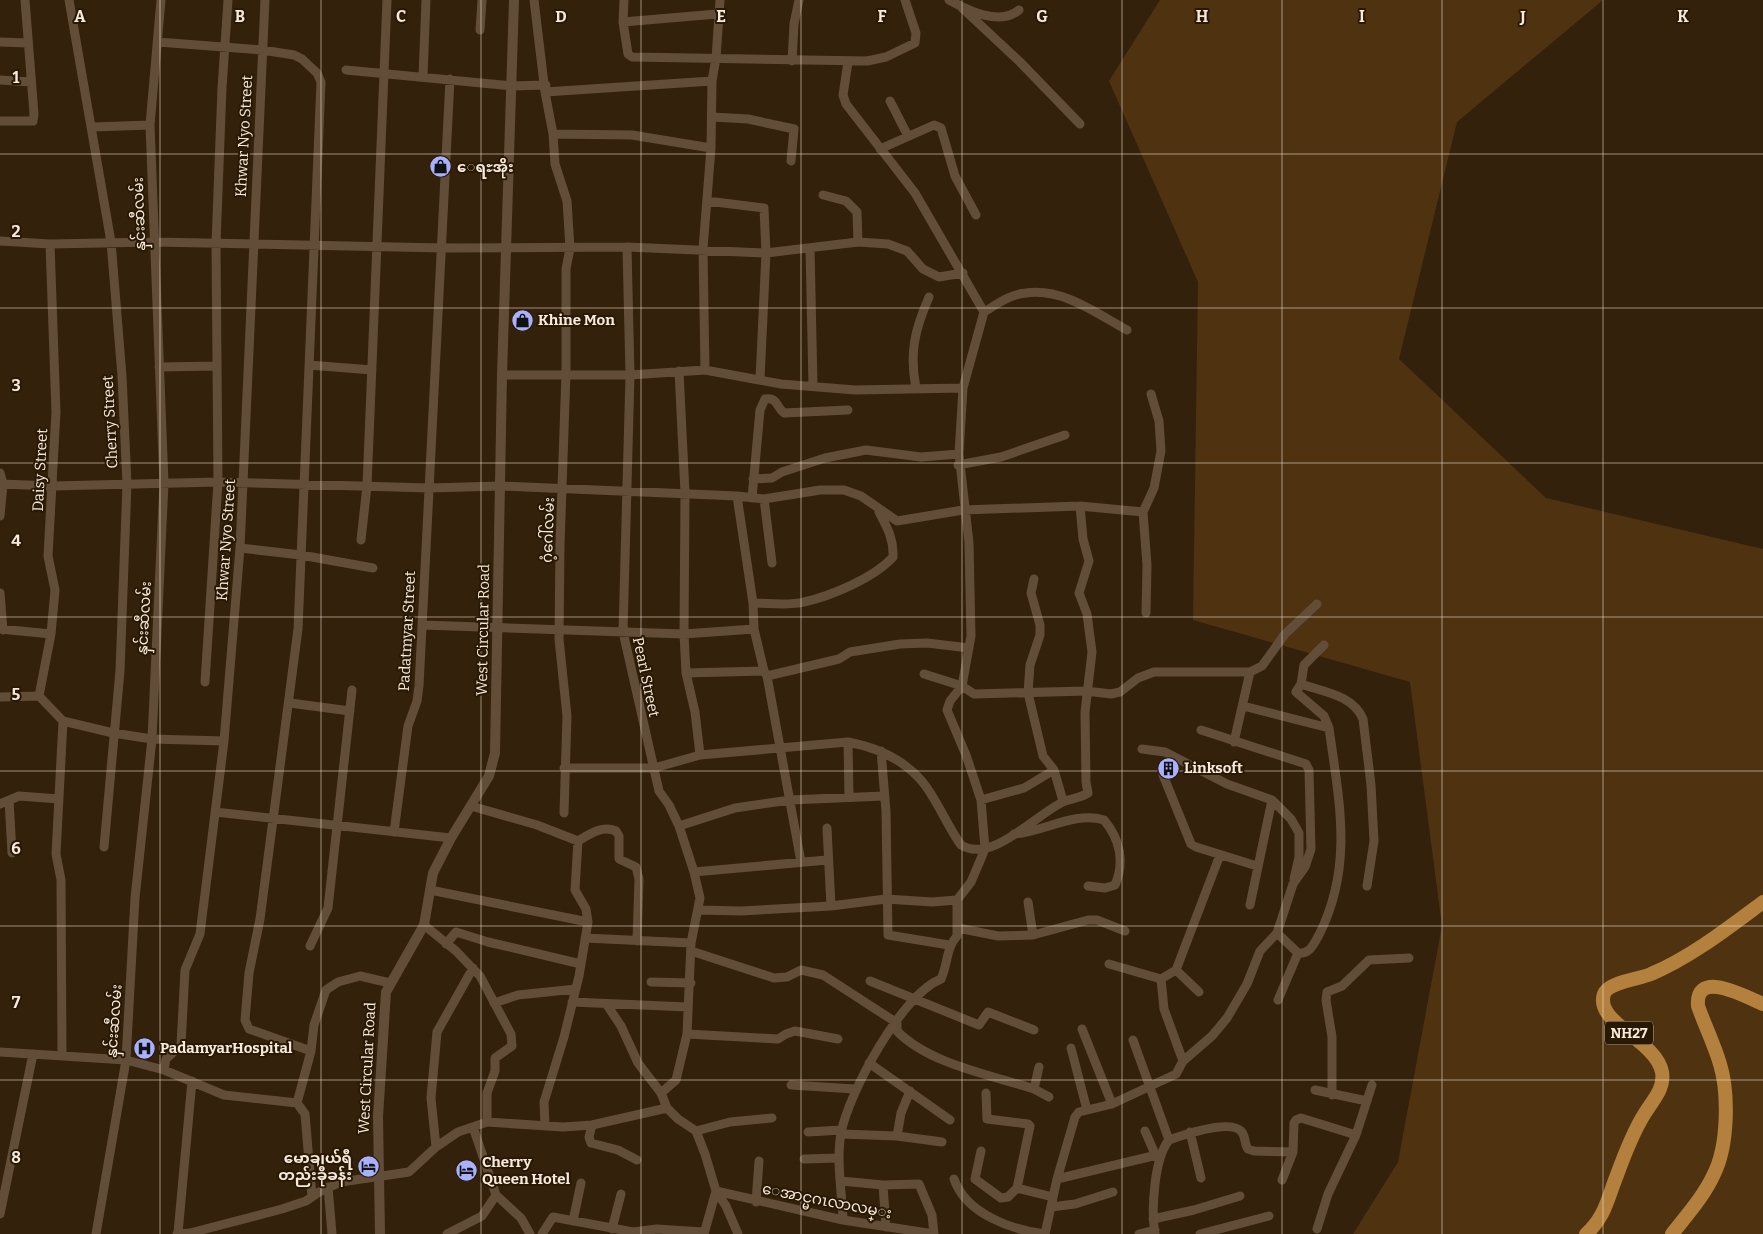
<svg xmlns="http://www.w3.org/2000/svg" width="1763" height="1234" viewBox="0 0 1763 1234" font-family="Bitter,'Noto Sans Myanmar',serif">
<rect width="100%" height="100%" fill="#33210c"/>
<path fill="#4f3311" d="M1160 0H1603L1457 122 1399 359 1546 498 1763 549V1234H1353L1398 1162 1442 926 1410 682 1193 620 1198 282 1109 81Z"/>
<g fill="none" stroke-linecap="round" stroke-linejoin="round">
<path stroke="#624e38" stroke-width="9" d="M69 0 111 242 122 376 127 484 120 671 104 847
M534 0 545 92 553 134 555 164 567 201 570 248 566 269V373L560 545 559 639 567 716 564 813
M624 0 623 22 628 54 632 57 867 61 886 57 915 43 916 33 905 0
M949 0C969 11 1000 26 1019 10
M959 5 1020 62 1080 124
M623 22 717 14
M480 30 482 0
M0 42 28 43
M158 42 262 50 294 55 302 59 317 73 321 82 298 629 260 919 249 973 245 1020 249 1029 311 1051
M792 61 794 24 799 0
M848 62 843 95 846 104 915 193 984 312
M346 70 512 86 546 85
M423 76 426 0
M0 80 31 82
M545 92 712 81
M890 101 908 136
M712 117 748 119 794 129 791 161
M0 121H33L34 114 25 0
M93 127 150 125
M553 134 632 135 711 148
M880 149 934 125 941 128 955 176 976 215
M823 195 846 201 857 212 858 242
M707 201 764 208 766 253 760 379
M0 241 50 244 154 242 443 248 627 247 766 253 858 242 888 244 907 251 923 269 939 277 963 273
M627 247 630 375 623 632 659 791 669 805 679 826 694 872 700 898 691 943 687 1034 676 1080 661 1093
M810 248 813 385
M309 365 372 370
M159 367 217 366
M705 370 703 249 711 148 712 81 716 58 720 0
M679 371 685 493 684 634 686 673 695 712 700 755
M502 375H630L705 370 781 384 855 390 963 388
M916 388C909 353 915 329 929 297
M958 465 1001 457 1065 435
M0 473 3 484 0 516
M753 479 772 478 782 472 825 458 866 450 921 457 959 454
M0 484 53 486 218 482 429 488 501 486 737 496 764 499 820 490H844L861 496 897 521 963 510 1080 506 1143 512
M737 496 753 603 754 629 764 671 767 676 801 862
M752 498 760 410 765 399C778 397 776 407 784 413L848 410
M764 499 772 563
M361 540 367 486 387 0
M240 548 301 555 373 568
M1034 579 1031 593 1040 625V635L1030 665 1028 693 1043 756 1054 770 1063 801
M0 593 3 630
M753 603C769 603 788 606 804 602 831 596 874 578 893 557 894 539 887 527 879 512
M1146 613 1147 565 1143 512 1154 488 1161 451 1159 421 1151 394
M422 625 684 634 754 629
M0 629 51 634
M1324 645 1304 665 1301 684 1296 692 1324 716 1329 728
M686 673 764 671
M924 674 962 686 974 694 1086 691 1111 694 1120 692 1138 678 1154 672H1250
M767 676 839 659 850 652 900 644 927 643 969 648
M205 682 218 482 216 243 222 88 228 0
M1301 684C1324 692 1353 695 1363 719L1371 785 1374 841 1367 886
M39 696 51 634 55 590 48 556 56 412 50 244
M0 697 39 696 63 721 113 733 152 739 224 741
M290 703 350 711
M1243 706 1329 728C1339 801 1354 865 1319 935 1314 943 1310 955 1298 953L1277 933
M848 742 849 796
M1234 742 1250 672 1262 666 1285 634 1317 604
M1142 749 1165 752 1227 784 1272 800 1291 819 1299 833V857L1294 879
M881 751 886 811 888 935 949 945
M564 768H654L700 755 848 742C874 747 901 758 920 779 935 795 947 826 961 845 992 864 1035 815 1063 802 1071 798 1081 798 1088 793L1086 782 1085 712 1092 652 1087 614 1079 593 1089 561 1083 539 1080 506
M1163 775 1191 844 1196 847 1257 866
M9 800 12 853
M981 800 1024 788 1054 770
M0 804 19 796 59 799
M471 806 537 825 578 841C590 834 602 825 616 831L619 836V859L636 867 639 879 637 941
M215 812 451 838
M679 826 735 808 790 800 884 796
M827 828 831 906
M394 832 408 726 417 701 419 686 450 79
M1014 834C1044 832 1074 811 1104 820 1120 839 1125 862 1115 885L1105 888 1088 886
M694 872 827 860
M430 890 588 922
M1250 905 1272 800
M699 910 741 911 831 906 886 899 932 902 957 900
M424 925 456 951 480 976 511 1034 512 1046 495 1058V1071L487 1093V1122
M958 928 998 936 1033 935 1028 902
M1033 935 1088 920H1097L1125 931
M585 938 691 943
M446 944 456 932 488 942 581 964
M310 946 328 908 352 690
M691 951 774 978 787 977 801 970 823 975 897 1023V1031C929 1064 991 1075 1034 1089L1049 1097
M1109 964 1161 979
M1176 970 1199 992
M870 981 979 1025 988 1012 1034 1030
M651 982 691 983
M1278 1000 1298 953
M572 1002 688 1007
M494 1003 518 995 576 989
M607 1005 621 1026 638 1063 661 1093 667 1108 678 1119 696 1131 705 1154 716 1191 704 1234
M1082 1029 1112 1104
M687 1034 778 1039 786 1034 795 1031 838 1039
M1133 1040 1169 1140C1154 1158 1151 1211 1155 1234
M1071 1048 1087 1110
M0 1052 126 1060 164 1070 224 1095 297 1103
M62 1055 61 880 56 854 63 721
M1183 1061 1164 1009 1161 979 1176 970 1220 855
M869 1063 950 1120
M164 1070 166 1059 181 1045 185 970 200 934 224 741 240 548 265 0
M791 1085 855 1089
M1034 1089 1039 1067
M1315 1090 1367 1101
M1332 1095V1037L1326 1000 1327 992 1342 986 1369 960 1409 958
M545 1125 544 1102 564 1037 579 976 588 922 586 909 575 890 578 841
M592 1125 589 1137 591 1143 618 1150 637 1160
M696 1131 730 1122 772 1118
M1145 1131 1155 1154
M808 1132 842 1130
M1190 1132 1201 1178
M841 1134 897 1136 942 1142
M897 1136 901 1113 910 1091
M1169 1140C1183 1135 1229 1119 1241 1131 1246 1136 1244 1144 1248 1149L1254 1151 1293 1152
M436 1147 431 1098 437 1032 473 968
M981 1151 975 1179 1001 1198 1008 1197 1017 1188 1030 1126 1028 1124 987 1119 986 1093
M804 1159 839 1158
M954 1179C966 1214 1012 1230 1045 1234
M1057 1179 1161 1154
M1282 1180 1293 1152 1294 1123 1296 1120 1301 1118 1356 1135
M883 1185 886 1227
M328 1187 332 1234
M1017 1188 1053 1197
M716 1191 843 1220 934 1234 932 1215 919 1184 883 1185 841 1181
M716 1191 726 1206 738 1234
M496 1195 521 1218 530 1234
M312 1197 305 1114 297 1103 311 1051 314 1025 326 990 338 982 360 976 390 983
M756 1202 759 1161
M1051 1207 1075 1204 1113 1192
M0 1214 33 1054
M1153 1219 1194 1210 1240 1196
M843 1220C842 1192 836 1161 841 1133 849 1092 902 994 941 979 948 964 946 948 957 936V900L971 882 985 849 981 800 966 755 947 710 950 701 962 686 971 636 969 543 959 454 963 388 984 312C997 304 1011 294 1026 293 1063 288 1096 313 1127 330
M573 1221 581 1183
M612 1229 621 1194
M1317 1229 1328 1194 1356 1135 1372 1085
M178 1233 192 1081
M96 1234 126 1060 135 898 152 739 164 483 150 125 161 0
M177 1234 190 1233 282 1209 306 1201 319 1192 341 1182 409 1172 436 1147 458 1132 487 1122 563 1127 592 1125 667 1108
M447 1234 482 1216 496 1195 473 1127
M542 1234 553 1217 633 1232 657 1229 703 1232
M1045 1234 1057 1179 1075 1117 1079 1112 1112 1104 1176 1074 1183 1061 1212 1036 1227 1018 1247 984 1260 951 1277 933 1293 884 1305 867 1311 849 1309 770 1306 764 1201 730
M1139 1234 1155 1230
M1200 1234 1269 1216"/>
<path stroke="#624e38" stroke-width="10" d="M380 1234 378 1117 386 992 424 925 433 873 451 838 489 776 495 753 502 375 514 0"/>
<path stroke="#b4803e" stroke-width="14" d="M1586 1234C1605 1218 1608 1197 1617 1175 1625 1153 1633 1132 1645 1113 1653 1100 1665 1088 1662 1072 1656 1040 1594 1023 1604 994 1608 982 1640 979 1651 974 1691 957 1728 928 1763 902
M1672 1234C1687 1215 1704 1196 1714 1174 1728 1146 1729 1094 1720 1064 1714 1044 1705 1026 1698 1006 1695 968 1746 997 1763 1004"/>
</g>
<path fill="none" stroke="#f7eadd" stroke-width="1" stroke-opacity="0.55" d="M160 0V1234M321 0V1234M481 0V1234M641 0V1234M801 0V1234M962 0V1234M1122 0V1234M1282 0V1234M1442 0V1234M1603 0V1234M0 154H1763M0 308H1763M0 463H1763M0 617H1763M0 771H1763M0 926H1763M0 1080H1763"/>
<defs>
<symbol id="shop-disc" viewBox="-11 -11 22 22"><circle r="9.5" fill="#a9b0fc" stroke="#291803"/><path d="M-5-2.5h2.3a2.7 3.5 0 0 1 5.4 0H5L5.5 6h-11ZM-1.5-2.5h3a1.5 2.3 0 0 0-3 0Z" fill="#111"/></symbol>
<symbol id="building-disc" viewBox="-11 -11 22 22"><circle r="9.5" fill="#a9b0fc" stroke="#291803"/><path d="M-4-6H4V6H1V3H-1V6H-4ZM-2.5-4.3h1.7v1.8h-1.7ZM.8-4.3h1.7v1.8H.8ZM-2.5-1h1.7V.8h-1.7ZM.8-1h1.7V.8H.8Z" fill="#111"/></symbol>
<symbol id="hospital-disc" viewBox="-11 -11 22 22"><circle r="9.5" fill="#a9b0fc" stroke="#291803"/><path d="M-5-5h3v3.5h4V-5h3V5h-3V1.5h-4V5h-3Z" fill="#111"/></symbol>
<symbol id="hotel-disc" viewBox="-11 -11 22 22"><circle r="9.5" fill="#a9b0fc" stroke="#291803"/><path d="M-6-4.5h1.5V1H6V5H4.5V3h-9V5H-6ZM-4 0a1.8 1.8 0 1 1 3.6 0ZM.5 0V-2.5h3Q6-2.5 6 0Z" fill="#111"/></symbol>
</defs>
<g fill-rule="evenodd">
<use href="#shop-disc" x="428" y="154" width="25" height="25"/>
<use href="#shop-disc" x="510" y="308" width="25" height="25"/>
<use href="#building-disc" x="1156" y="756" width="25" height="25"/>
<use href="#hospital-disc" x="132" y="1036" width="25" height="25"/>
<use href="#hotel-disc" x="356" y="1154" width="25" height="25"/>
<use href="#hotel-disc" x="454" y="1158" width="25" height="25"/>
</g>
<g text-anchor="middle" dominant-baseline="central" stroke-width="4" stroke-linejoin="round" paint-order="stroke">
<rect fill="#291803" stroke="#b9ab9c" stroke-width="1" x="1605" y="1021.5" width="48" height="23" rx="4"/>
<g font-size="14" font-weight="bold" fill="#f7eadd">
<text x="1629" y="1033">NH27</text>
</g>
<g font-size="15" fill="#f7eadd" stroke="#291803">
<text transform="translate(244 136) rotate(-87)">Khwar Nyo Street</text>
<text transform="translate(139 214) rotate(-92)">နှင်းဆီလမ်း</text>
<text transform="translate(110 422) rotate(-93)">Cherry Street</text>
<text transform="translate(40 470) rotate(-87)">Daisy Street</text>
<text transform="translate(548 530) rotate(-88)">ဂံ့ဂေါ်လမ်း</text>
<text transform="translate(226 540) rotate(-86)">Khwar Nyo Street</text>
<text transform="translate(144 618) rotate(-87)">နှင်းဆီလမ်း</text>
<text transform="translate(483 630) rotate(-89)">West Circular Road</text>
<text transform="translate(407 631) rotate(-87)">Padatmyar Street</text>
<text transform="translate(646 677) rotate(78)">Pearl Street</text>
<text transform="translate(114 1021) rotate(-86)">နှင်းဆီလမ်း</text>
<text transform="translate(367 1068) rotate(-87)">West Circular Road</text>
<text transform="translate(827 1201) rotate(11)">ေအာင္မဂၤလာလမ္း</text>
</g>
<g font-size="15" font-weight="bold" fill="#f7eadd" stroke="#291803" text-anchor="start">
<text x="457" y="167">ေရႊအိုး</text>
<text x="538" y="320">Khine Mon</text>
<text x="1184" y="768">Linksoft</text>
<text x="160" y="1048">PadamyarHospital</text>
<text x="352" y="1158" text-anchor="end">မောချယ်ရီ<tspan x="352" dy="17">တည်းခိုခန်း</tspan></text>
<text x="482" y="1162">Cherry<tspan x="482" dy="17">Queen Hotel</tspan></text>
</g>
</g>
<g font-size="16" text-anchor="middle" font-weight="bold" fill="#f7eadd" stroke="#291803" stroke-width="4" stroke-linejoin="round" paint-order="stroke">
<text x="80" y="22">A</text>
<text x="240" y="22">B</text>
<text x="401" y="22">C</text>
<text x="561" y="22">D</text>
<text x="721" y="22">E</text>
<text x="882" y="22">F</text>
<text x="1042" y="22">G</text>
<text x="1202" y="22">H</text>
<text x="1362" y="22">I</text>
<text x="1523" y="22">J</text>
<text x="1683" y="22">K</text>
<text x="16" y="83">1</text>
<text x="16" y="237">2</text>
<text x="16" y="391">3</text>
<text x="16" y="546">4</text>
<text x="16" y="700">5</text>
<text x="16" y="854">6</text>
<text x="16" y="1008">7</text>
<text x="16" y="1163">8</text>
</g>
</svg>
